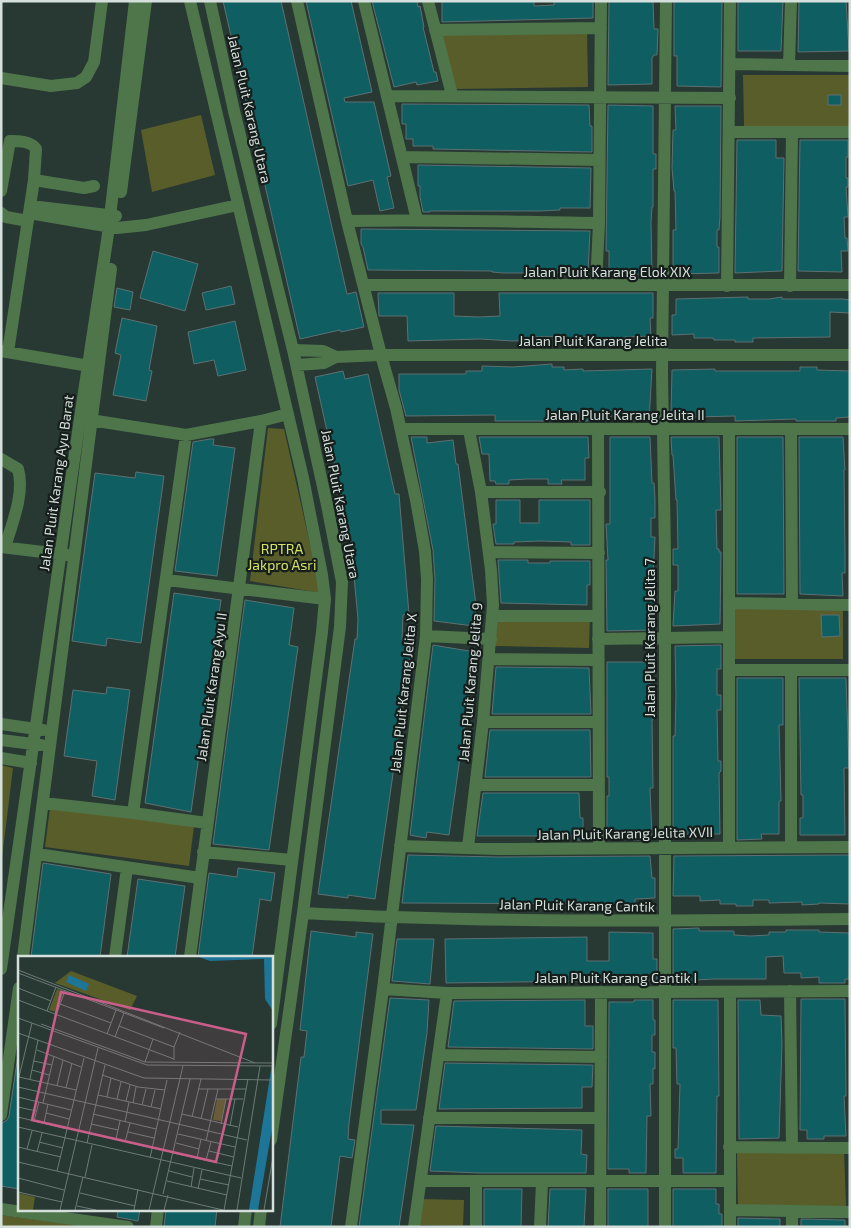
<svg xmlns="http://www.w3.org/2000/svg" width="851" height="1228" viewBox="0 0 851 1228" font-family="'Exo 2',sans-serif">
<rect width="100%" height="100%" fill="#283833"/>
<path fill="#595d2a" d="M587 30 588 87 453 89 440 33Z
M743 75H850V130L744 126Z
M201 115 215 175 152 192 141 130Z
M268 428 284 429 321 593 250 581Z
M734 607H843V659H735Z
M493 611 590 612 589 648 493 646Z
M1 765 13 768 1 866Z
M50 808 194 826 189 866 45 847Z
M844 1150 846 1206 738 1209 737 1153Z
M419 1199 464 1200 463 1226 418 1225Z
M1 1215 89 1227H1Z"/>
<path fill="#0f5e62" stroke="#5d7172" d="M223 1H281L347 294 356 292 364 327 341 332 340 330 300 339Z
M306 1H351L372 92 344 98 345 102H374L391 176 387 177 394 208 380 211 373 180 348 186Z
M372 1H417L418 7 420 6 424 27H423L434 72H436L438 81 417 85 416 82 394 87Z
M442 1H534V6L554 5V1H593V18L442 22Z
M609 1H653L654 29H658L657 55H654L652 58V84L608 85Z
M674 1H722L721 87 677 86V56H674Z
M738 1H783L781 51H738Z
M799 1H846L849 51 798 52Z
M828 95H841V105H828Z
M402 104 589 105 590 126H592V152L433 149V146H413V139H406V124H402Z
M608 105 653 106V154H656V169H653V207H652L651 222 652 274 609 275V251H606Z
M675 106H721L720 217 719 230H717V247H719V273L673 274V230H676L675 191H674L672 168 673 130H676Z
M737 140H776V158H784L782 271 735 273Z
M800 140H848V157H846V178H848V187H846L848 217H844L845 238H847L848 251H841L842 272 798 271Z
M418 165 591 168 590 208H560V210L540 211H430V212H423L420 197V186H418Z
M361 229 590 231 588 273H504L492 272V271L368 270 363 247 361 244Z
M153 251 198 264 185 311 140 298Z
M231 286 235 304 206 310 202 293Z
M117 288 133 292 130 310 114 307Z
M378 293H454V316L479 317 500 316 499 293H653V318H650L651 336 625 337V338H614V341H596V336L565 338V336L531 337V340L513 341 480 339 408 341 407 316H379Z
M748 297V299H769L782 297V299H843L850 300V313L830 312V337L753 338V342H735V340H714L713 338H694V334L672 335V315H676V299Z
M122 318 157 326 149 370 152 371 146 401 113 395 121 355 115 353Z
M235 321 246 370 218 376 214 360 194 364 188 332Z
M552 364V367H564V370L583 369V371L652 369 649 421H632L631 416H596V418H588V421H495V415L406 416 399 390V374H466V371H482V366L513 367Z
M800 367H817V370L850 371V417L836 418V421H796V419L735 421V416L695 417V414H671L672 370 715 369V371H800Z
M343 371 345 379 368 374 395 494H399L409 614 403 615 402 640 412 642 375 899 348 895V898L318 894 355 639H357L358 619 350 534 315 377Z
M411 437H427V443L453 440 456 464H458L476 605 474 626 434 621 435 579 433 550Z
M479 437H588L589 458H585V480H561L562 484H548V479H527L509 480V484H496L495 481H490L489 454H482Z
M610 437H650L652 483H654L655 499V518H651V537H655L653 577 654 630 607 631 606 560H608L606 524H610Z
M671 437H719L721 510H716L717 549H719V552H721L720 624 673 626 675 591H678V565H673V549H678L677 500H676L673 455H672Z
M737 437H783L784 594H737Z
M799 437H843L845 470H844L845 553V573H842L843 596 800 594Z
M210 439H214L213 445 235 448 217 576 175 571 193 442Z
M136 472 164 476 141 643 107 638 106 646 72 641 95 473 135 478Z
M496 500H520V523H539V500H590V545H571V542L540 541 514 542V544H496L493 524H496Z
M498 560H528V563H550V561H590V585H587V605L501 603Z
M174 593 221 600 191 812 145 803Z
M245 600 294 608 289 645 298 647 269 850 213 844Z
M821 615H839L840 636 822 637Z
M433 645 475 652 449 835 427 832 426 838 410 835Z
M721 645V669H717V695H721V710H717L718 761H721V771L719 773 720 834H673V736H675L676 696 675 646Z
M607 662H650V691H653V720H652L653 788H650L652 836H650V840H633V836H626V834H607V796H609V777H607Z
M496 667 589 668 591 714H492Z
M737 678H783V725H779L781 801H779V834H761L762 839 737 840Z
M799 678H846L849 768H844L845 835H800V818H803V795H801Z
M107 687 130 690 115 800 92 796 97 761 64 756 73 690 106 694Z
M490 730H590L591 777H485Z
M483 793H579L580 818H583V840H572V836H477Z
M408 855 498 857 650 856 652 878H655V898L635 899V904L402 903Z
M850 855V904L819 903V904L802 905V902L769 903V900H753V906H736V904H720V900L700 901V896H673L674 856Z
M43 863 111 874 100 957H31Z
M238 868 275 873 271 901 260 899 252 957H198L209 873 237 877Z
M138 879 185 886 175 957H127Z
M699 928V931H734V935L750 936 769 935V932H786V930H819V932L850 933 849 979H845V983H819V977L801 978V973H784L783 956 766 957V979H714L696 980V984H673V929Z
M311 931 356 937V932L373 934 349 1123 348 1139 355 1140 352 1158 340 1156 331 1227H280L301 1057H304L307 1031 300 1030Z
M609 932 653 933V959H657V980L446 983 445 939 587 937V961H609Z
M397 939H434L430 984 392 981Z
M390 998 429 1000 427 1033 416 1110H381V1124L414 1125 399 1227H359Z
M801 999H845L846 1096H844L846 1136H824V1139H807V1130H800Z
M585 1000V1026H593V1049L448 1047 454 1001Z
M634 1000H653V1020H655V1035H652V1052H655V1069L653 1068V1084H650L651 1116H647L646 1173H629V1169H608L609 1002H634Z
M673 1000H718L719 1096H717L716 1173H683V1158H675V1149H678L680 1084H677L676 1048H673Z
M738 1000H760L761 1015 781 1016 782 1044 779 1138 739 1139Z
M19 1048V1189L1 1186V1127L2 1123 7 1120 9 1116Z
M445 1063 593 1065 592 1087H582V1108L439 1109Z
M436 1126 582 1130 581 1154 587 1155 586 1173H480L430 1171Z
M484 1189H522L521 1227H484Z
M550 1189H586L584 1227H548Z
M608 1189H648V1227H608Z
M673 1189H716V1204H719V1214H722V1226L673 1227Z
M118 1209H140L138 1221 117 1217Z
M166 1209H217L215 1227H164Z
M738 1218 780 1219V1227H738Z
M801 1219 845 1220V1227H801Z"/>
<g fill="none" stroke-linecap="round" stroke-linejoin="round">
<path stroke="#4e764a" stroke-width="12" d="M190 1 303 478 322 575 325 599 322 632 271 1024
M210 1 234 111 293 350 327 505 342 582 340 627 303 913 271 1140
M297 1 347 221 381 355 396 408 416 500 425 551 427 579 426 636 383 989 351 1227
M364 1 417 220
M428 1 452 95
M435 30 601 28
M730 64 850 66
M789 64 791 1
M1 78 51 86 77 83 86 77 94 62 102 1
M388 96 730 98
M729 132H850
M403 157 599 160
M34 180 84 188 94 186
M1 191 10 141C19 141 31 141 36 149L34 180 8 352
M121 192 146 1
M39 207 116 216
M1 213 6 217 28 221
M29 213 117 228 146 225 238 205
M347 221C431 219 515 222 599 223
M365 285H850
M596 285 599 223 601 1
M727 286 730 1
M790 286 792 132
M293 350 323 351 336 357
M1 351 95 367
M297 365 324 363 336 357 381 355H850
M84 419 186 435 261 421 288 414
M401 429H850
M598 429 599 847
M729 429V847
M791 430 792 604
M1 459 18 469C25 493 12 524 5 547
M481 492H600
M1 547 68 555
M490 552 599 553
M167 580 325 599
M729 603 850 605
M493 616H598
M426 636 491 639
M598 639 729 637
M489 659 598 660
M729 670H850
M483 722H598
M1 724 43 730
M1 740 41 745
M1 758 31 763
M476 785H599
M44 803 133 813 207 823
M133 813 186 435
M400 846 498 849 850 847
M468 847 483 722 493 605 491 570 481 492 469 430
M791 847V670
M203 852 292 860
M37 854 200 878
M303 913C485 923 668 921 850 919
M23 957 111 269
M115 957 127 868
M190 957 261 421
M1 969 80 418 108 234 135 1
M383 989 447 993 850 991
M790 991 792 1147
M438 1055 601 1057
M1 1115 19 988
M429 1118H600
M729 1147 850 1148
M421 1181H729
M1 1209 128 1227
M730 1210 850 1212
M792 1211V1227
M156 1227 158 1209
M244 1227 246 1209
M259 1227 261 1209
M414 1227 447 993
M476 1227V1182
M540 1227 542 1182
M600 1227 601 992
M665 1227V554L662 372 666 1
M730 1227V992"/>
</g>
<g text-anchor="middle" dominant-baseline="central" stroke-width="4.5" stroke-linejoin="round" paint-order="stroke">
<g font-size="14" fill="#d5dfdb" stroke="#161e1b">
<text transform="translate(250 109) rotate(77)">Jalan Pluit Karang Utara</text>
<text x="607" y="271">Jalan Pluit Karang Elok XIX</text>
<text x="593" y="340">Jalan Pluit Karang Jelita</text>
<text x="625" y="414">Jalan Pluit Karang Jelita II</text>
<text transform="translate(56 483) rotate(-82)">Jalan Pluit Karang Ayu Barat</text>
<text transform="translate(341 504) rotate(79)">Jalan Pluit Karang Utara</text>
<text transform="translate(649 638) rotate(-90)">Jalan Pluit Karang Jelita 7</text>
<text transform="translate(470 682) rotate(-85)">Jalan Pluit Karang Jelita 9</text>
<text transform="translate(211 687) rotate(-82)">Jalan Pluit Karang Ayu II</text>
<text transform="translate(403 693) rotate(-84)">Jalan Pluit Karang Jelita X</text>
<text transform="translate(625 833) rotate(-1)">Jalan Pluit Karang Jelita XVII</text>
<text transform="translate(577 905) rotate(1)">Jalan Pluit Karang Cantik</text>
<text x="616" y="977">Jalan Pluit Karang Cantik I</text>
</g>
<g font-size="14" fill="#d6e063" stroke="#161e1b">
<text x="282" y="548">RPTRA<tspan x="282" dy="16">Jakpro Asri</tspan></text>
</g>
</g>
<g transform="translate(18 956)">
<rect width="255" height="255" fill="#283833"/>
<path d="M53 15 119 40 112 54 37 27ZM39 33 46 35 38 56 31 54ZM199 143H208L203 165 195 164ZM0 237 17 241 15 254H1Z" fill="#595d2a"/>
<path d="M181 1H255V55L247 43 246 3 192 5ZM51 19 71 28 68 35 48 26ZM255 101V167L240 254H231Z" fill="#1d7597"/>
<path fill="none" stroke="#6d7b76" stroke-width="1" d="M0 14 237 107M0 17 146 72M0 32 33 45M0 44 156 103M42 48 93 67M29 55 38 31M38 59 47 35M0 62 129 109 255 110M23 68 127 106 255 107M101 70 156 91M0 77 126 122 255 124M89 78 98 54M97 81 106 57M19 94 63 111M156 104V91L162 76M16 105 34 109M127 106 135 83M14 114 31 119M84 119 120 131 147 134M1 121 58 134M12 123 20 84M0 125 14 67M39 130 45 104M0 131 229 184M48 132 54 107M181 133H228M80 139 143 153M0 141 53 154M89 141 93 122M99 143 103 126M198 143H225M108 145 112 129M25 147 36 100M115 147 118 131M124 149 128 133M0 151 18 155M133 151 137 134M28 157 51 163M75 158 138 173M164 158 220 171M0 161 49 173M174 161 183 123M183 163 190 133M16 165 21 146M107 166 111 146M26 167 30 148M73 168 100 174M203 168 208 143M212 170 217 143M0 171 223 222M110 176 136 182M71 177 134 192M160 178 217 191M98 183 102 165M188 185 200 133M21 186 45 192M107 186 112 167M69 187 87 109M158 187 181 193M0 191 43 201M9 193 14 175M191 195 216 201M19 196 24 177M155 197 214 210M132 202 149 124M179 202 183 183M188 204 193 186M0 206 205 254M39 215 66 102M151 215 174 221M67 221 74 189M0 222 46 234M182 223 211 229M149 225 209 239M173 231 176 212M180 233 184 214M0 236 44 246M62 237 117 250M145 238 172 123M59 250 78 254M42 254 80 92M57 254 65 221M116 254 120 233M131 254 165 110M146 254 150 239M206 254 230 123M219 254 242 110M246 254 255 201"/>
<path fill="#c95e88" fill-opacity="0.15" stroke="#c95e88" stroke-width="2.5" d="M43 36 228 78 198 206 14 164Z"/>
<rect width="255" height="255" fill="none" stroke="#d5dfdb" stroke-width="2.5"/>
</g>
<rect width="851" height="1228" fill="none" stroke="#d5dfdb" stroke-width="5"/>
</svg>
